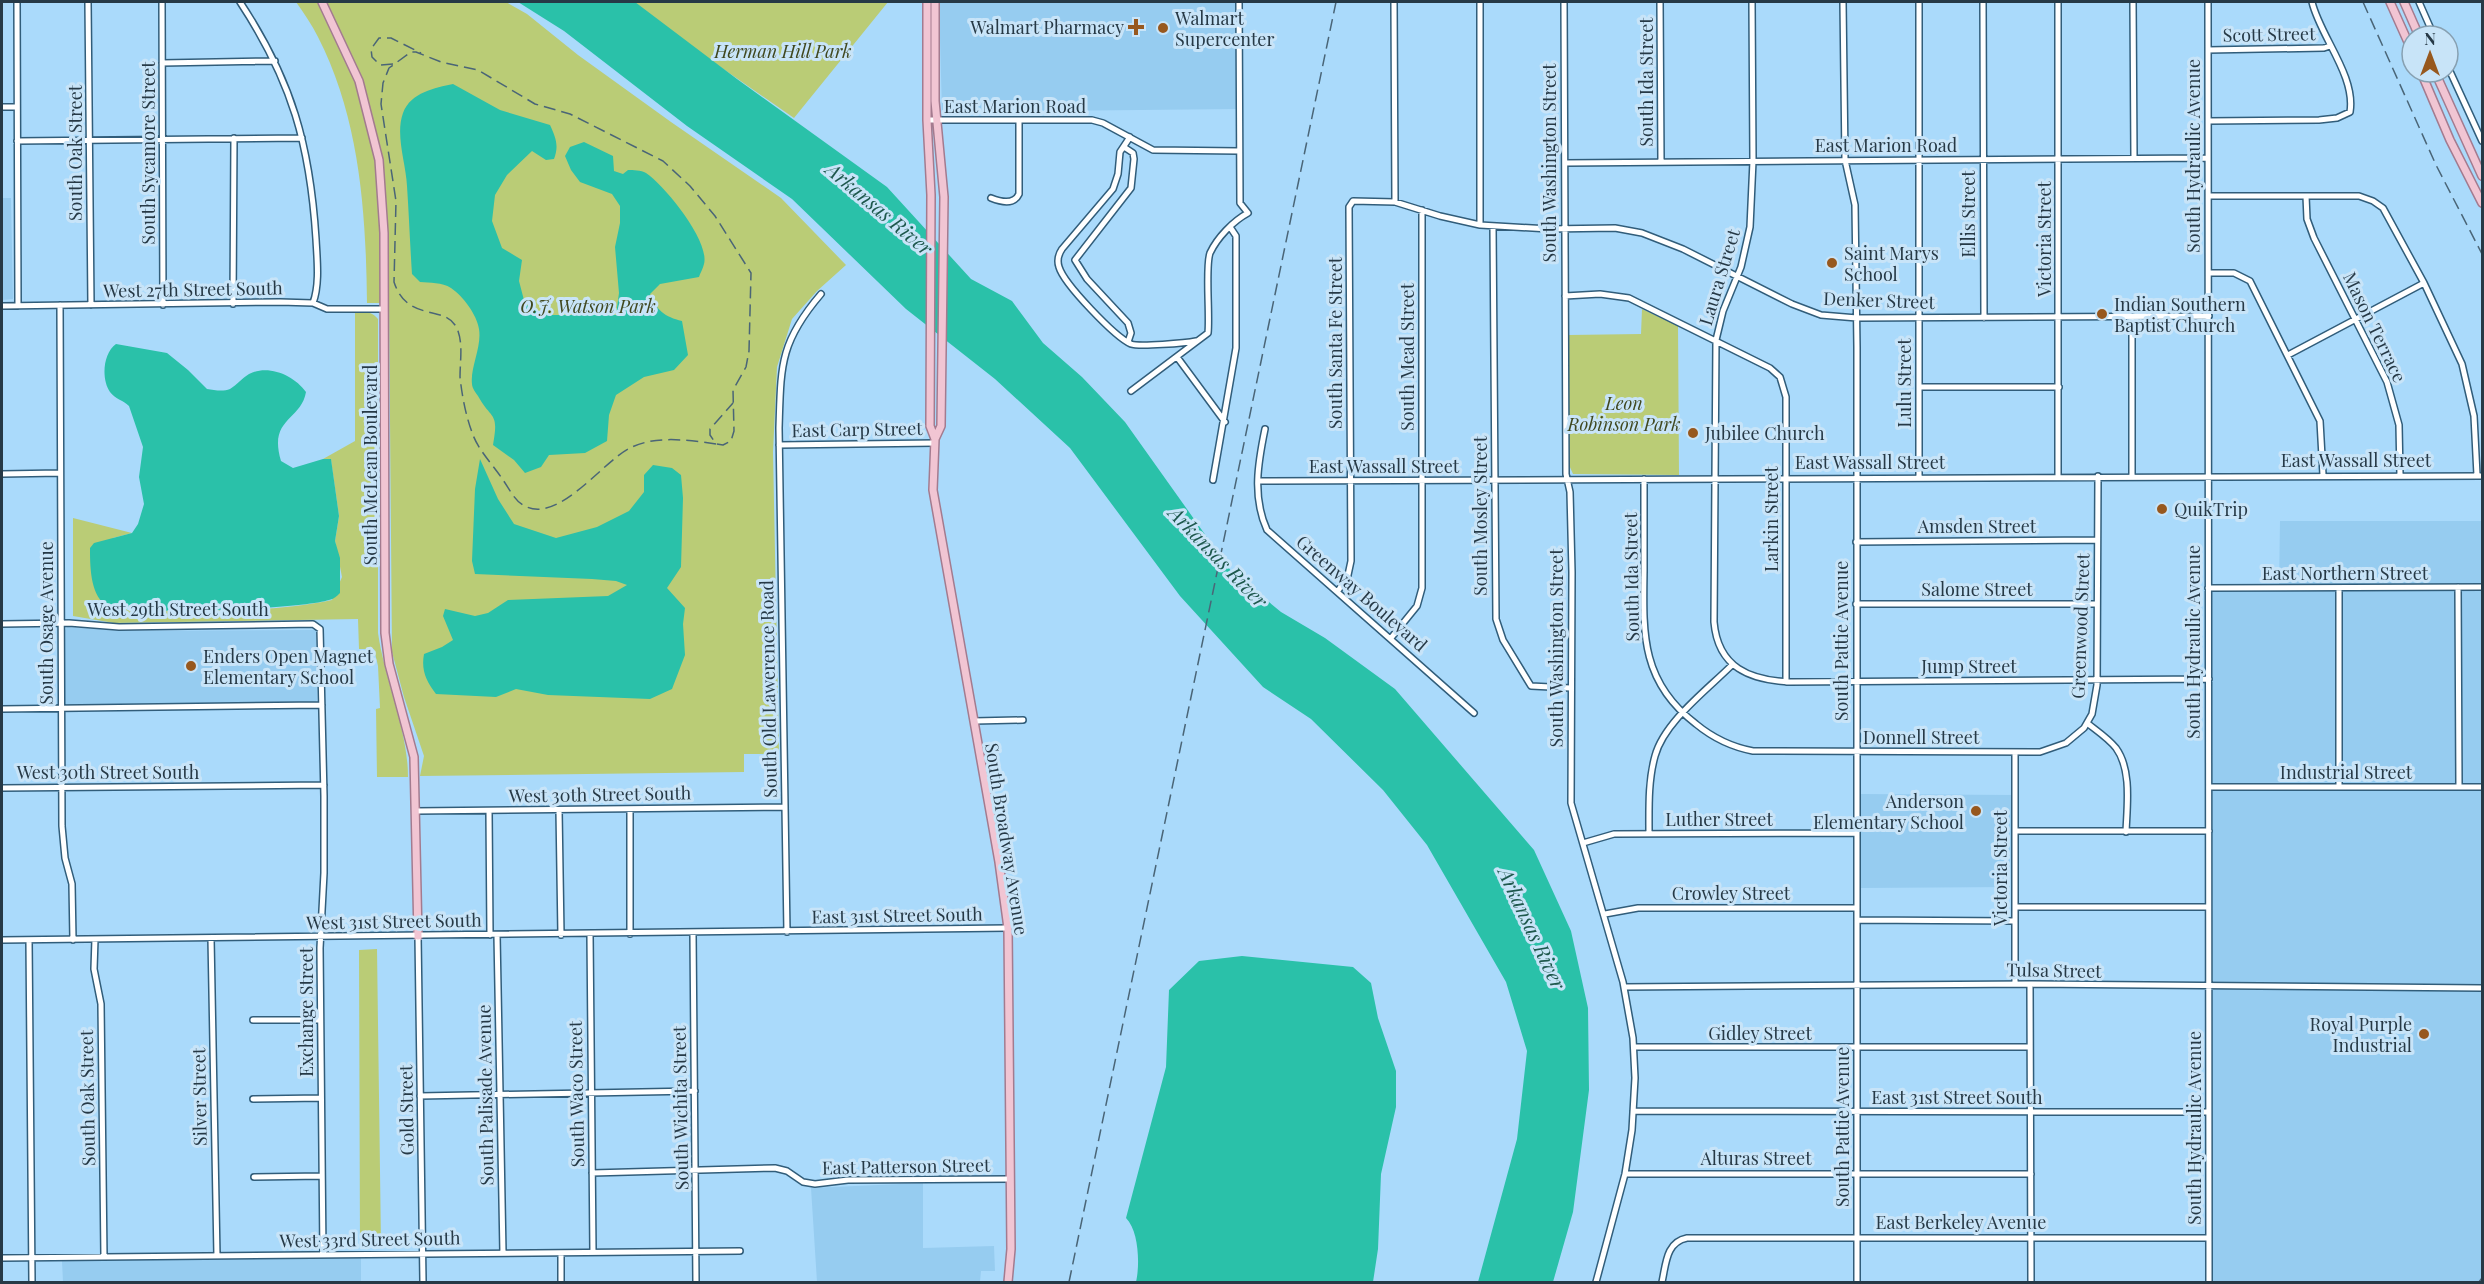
<svg xmlns="http://www.w3.org/2000/svg" width="2484" height="1284" viewBox="0 0 2484 1284" font-family="'Playfair Display',serif">
<rect width="100%" height="100%" fill="#aadafb"/>
<path fill="#96ccf0" d="M939 2H1236L1239 109 942 112Z
M2 198H11L13 299 2 300Z
M2280 521H2482V1282H2208V588H2279Z
M67 627 120 631 316 630 317 700 315 702 69 705 65 704 64 699 65 630Z
M1860 794 2012 795 2010 887 1860 888Z
M923 1183V1248L994 1246 995 1271H981L980 1282H817L811 1188Z
M361 1258V1282H63L62 1261Z"/>
<path fill="#bacc76" d="M296 2H506L527 14 578 55 671 122 781 198 846 265 817 291 792 319 777 367 773 452 779 754H744V772L420 776 424 756 404 697 392 652 389 303H367C366 213 360 119 318 37 312 25 304 13 296 2Z
M627 2H888L794 118Z
M1642 309 1678 326 1679 475 1573 474 1569 465V335L1641 334Z
M355 312C364 312 372 311 378 319V633C385 681 408 730 408 777H377L376 709 380 708 378 666 374 649H359L358 619 114 623 73 616V518L132 533 113 538 127 610C195 610 266 614 332 600L342 577 335 541 339 516 331 460 323 459 355 441Z
M377 949 381 1245 360 1246 359 950Z"/>
<path fill="#2ac1a9" d="M518 2H635L737 79 887 187 971 279 1012 301 1043 343 1082 377 1125 422 1231 571 1281 612 1325 638 1395 689 1534 850 1571 931 1588 1008 1589 1090 1573 1212 1553 1282H1478L1517 1139 1527 1051 1506 982 1427 845 1383 790 1311 719 1263 687 1180 596 1070 448 995 379 906 309 792 199 687 126 564 31Z
M453 84 500 110 550 125C556 138 559 146 554 159L546 160 532 151 507 175 495 195 492 221 502 248 522 260 519 281 525 304 544 315H616L619 293 615 247 620 223V206L612 194 580 182 571 170 565 156 570 147 584 142 613 156 614 171 623 174 628 170C633 170 641 170 646 173 665 186 710 241 704 264 703 269 700 273 699 277L660 284 650 294C656 310 665 317 682 321L688 355 674 370 644 377 616 395 609 415 607 441 585 453 549 455 541 467 525 473 514 460 493 445C499 411 492 421 478 396 476 393 472 388 472 384 470 367 482 347 479 329 477 315 463 296 451 288 442 282 430 283 420 282L412 274C410 244 409 215 407 186 406 163 395 135 403 113 411 92 435 88 453 84Z
M116 344 167 353 188 370 207 389C214 390 223 392 230 389 237 385 242 378 249 374 268 364 294 375 306 392 301 421 268 418 281 461L293 468 323 459H331L339 516 335 541 340 558V593C337 596 334 599 329 600 302 609 124 617 105 604 90 594 90 564 90 548L94 543 132 533 138 524 144 504 139 477 143 447 129 406C123 400 115 399 110 392 101 379 103 353 116 344Z
M480 459 498 499 514 524 556 538 597 527 629 511 644 492V475L653 465 672 468 681 475 683 498 681 567 667 588 685 608 683 624 685 655 672 689 650 699 548 695 516 689 496 697 436 694C426 681 421 670 424 654L442 647 453 640 443 616 445 609 475 616 488 613 508 600 608 596 627 585 616 581 592 579 475 574 472 561 475 489Z
M1242 956 1353 967 1371 983 1378 1018 1396 1071V1107L1381 1174 1378 1249 1373 1282H1136C1140 1265 1139 1231 1126 1218L1166 1067 1169 990 1199 961Z"/>
<g fill="none" stroke-linecap="round" stroke-linejoin="round">
<defs>
<path id="minor" d="M17 2 18 306
M88 2 91 305
M162 2 163 305
M240 2C292 81 310 145 316 239 317 259 320 284 313 303
M1394 2 1395 202
M1480 2V225
M1564 2 1566 474 1570 492 1572 572 1571 803 1623 982 1633 1038 1635 1078 1632 1130 1625 1174 1596 1282
M1660 2 1661 162
M1752 2 1753 161 1750 227 1741 267 1723 311 1716 340 1714 622C1718 668 1750 680 1790 682L2209 679
M1843 2 1845 160 1855 205 1857 347V1282
M1919 2V477
M1983 2 1984 318
M2058 2V476
M2133 2 2134 158
M2208 2 2209 1282
M2419 2 2434 36
M2208 50 2324 48 2330 46
M162 63 275 61
M2448 67 2482 141
M2 107H17
M927 120H1092L1103 123 1153 150 1239 151
M2208 121 2319 120 2337 118 2350 112C2356 76 2320 36 2312 2
M1130 137 1120 152 1118 174 1113 189 1062 249C1058 255 1057 261 1059 267 1064 284 1115 337 1131 344 1139 347 1186 343 1196 341
M17 141 302 138
M1124 147 1133 153 1134 159 1131 188 1075 260 1087 279 1128 323 1131 333 1128 342
M1565 163 2208 158
M2209 196H2359L2373 201 2383 208 2424 283 2462 364 2474 416 2477 475
M2306 196 2307 219 2314 238 2387 382 2399 425 2400 475
M991 198C1001 202 1014 205 1019 194V121
M1493 226 1496 619 1503 640 1531 686 1570 688
M2209 273H2234L2250 281 2320 421 2323 475
M1565 296 1600 294 1629 298 1770 368 1780 377 1786 397V682
M233 304 234 138
M60 305 62 826 65 858 72 884 73 940
M2 306 280 302 313 303 327 309H384
M2132 317V476
M2288 355 2424 283
M1177 357 1225 422
M1919 387H2059
M1131 391 1208 333C1210 314 1205 267 1210 253 1217 238 1233 221 1248 213L1240 203 1239 2
M1265 429C1258 463 1252 497 1267 530L1474 713
M779 445 935 443
M2 474 60 473
M1644 479C1644 510 1644 540 1644 571 1643 634 1641 682 1696 724 1713 738 1732 747 1753 751L2040 752 2066 743 2084 728 2092 714 2097 685 2098 476
M1213 480 1236 348V236L1230 227
M1258 481 2482 476
M1856 542 2097 540
M2458 587 2459 787
M2208 588 2482 587
M2339 588V787
M1338 591 1348 575 1351 561 1349 207 1353 201 1395 202 1440 216 1480 225 1549 229 1615 228 1642 233 1683 249 1792 304 1821 315 1857 318 2209 316
M1856 604H2097
M2 624 69 623 119 627 313 624 320 629 324 796V873L320 948 323 1255
M1391 638 1417 606 1422 588V210
M2 709 322 705
M974 721 1023 720
M2087 723C2097 731 2108 738 2116 748 2132 770 2127 806 2126 832
M2015 752V984
M2209 787H2482
M2 788 324 785
M630 809V934
M559 810 561 935
M416 811 785 807
M489 811 490 935
M2015 831H2209
M1649 834C1649 808 1648 781 1655 756 1664 722 1708 689 1732 665
M1583 843 1614 834 1857 833
M2015 907H2208
M1605 914 1638 908H1857
M1857 920 2015 921
M787 932 779 428C781 367 779 343 821 294
M693 933 696 1282
M590 934 593 1252
M497 935 503 1253
M418 936 423 1282
M211 938 217 1256
M95 939 94 969 101 1004 104 1257
M2 940 1008 928
M29 940 32 1282
M2030 984 2031 1282
M1624 987 2030 984 2482 988
M253 1020H320
M1634 1047H2030
M420 1096 695 1091
M253 1099 321 1098
M1633 1111 2208 1112
M592 1173 775 1168 787 1171 803 1182 815 1184 848 1180 1010 1179
M1625 1174H2031
M254 1177 322 1176
M561 1253V1282
M2 1258 740 1251
M1662 1282C1666 1264 1666 1242 1687 1238H2209"/>
<path id="major" d="M322 2 359 81 379 160 384 233 385 633 389 664 414 757 418 936
M927 2V120L931 195 930 426 935 439 933 490 999 862 1008 928 1011 1249 1008 1282
M2390 2 2412 51
M2404 2 2419 36
M2421 72 2450 140 2482 203
M2435 72 2482 176
M935 439 941 426 944 197 935 101V2"/>
</defs>
<use href="#minor" stroke="#315d7a" stroke-width="8"/>
<use href="#major" stroke="#a37b8f" stroke-width="10"/>
<use href="#minor" stroke="#fff" stroke-width="5"/>
<use href="#major" stroke="#f1c5d3" stroke-width="7"/>
<path stroke="#4a6577" stroke-width="1.5" stroke-dasharray="12 6" stroke-linecap="butt" d="M2363 2 2436 165 2482 254
M393 64 380 65 372 57 371 49 379 38H391L421 53
M716 444C688 440 656 435 630 448 602 462 557 526 523 505 514 500 509 488 503 480 494 466 479 451 473 435 466 417 462 396 460 377 460 362 463 345 458 331 448 302 408 325 394 282L396 201 381 104 383 83 389 68 411 52H416L441 62 478 70 535 104 570 114 663 161 690 186 715 216 751 273 749 351 746 367 733 390 734 431 731 441 723 445 716 444 710 435V429L733 403
M1069 1282 1336 2
M2479 1282 2482 1278"/>
</g>
<g fill="#97581e" stroke="#c8e4f8" stroke-width="2">
<path d="M1133 18h6v6h6v6h-6v6h-6v-6h-6v-6h6z"/>
<circle cx="1163" cy="28" r="6"/>
<circle cx="1832" cy="263" r="6"/>
<circle cx="2102" cy="314" r="6"/>
<circle cx="1693" cy="433" r="6"/>
<circle cx="2162" cy="509" r="6"/>
<circle cx="191" cy="666" r="6"/>
<circle cx="1976" cy="811" r="6"/>
<circle cx="2424" cy="1034" r="6"/>
</g>
<g text-anchor="middle" dominant-baseline="central" stroke-width="6" stroke-linejoin="round" paint-order="stroke">
<g font-size="18" fill="#263946" stroke="#c8e4f8" text-anchor="start">
<text x="1175" y="18">Walmart<tspan x="1175" dy="21">Supercenter</tspan></text>
<text x="1124" y="27" text-anchor="end">Walmart Pharmacy</text>
<text x="1844" y="253">Saint Marys<tspan x="1844" dy="21">School</tspan></text>
<text x="2114" y="304">Indian Southern<tspan x="2114" dy="21">Baptist Church</tspan></text>
<text x="1705" y="433">Jubilee Church</text>
<text x="2174" y="509">QuikTrip</text>
<text x="203" y="656">Enders Open Magnet<tspan x="203" dy="21">Elementary School</tspan></text>
<text x="1964" y="801" text-anchor="end">Anderson<tspan x="1964" dy="21">Elementary School</tspan></text>
<text x="2412" y="1024" text-anchor="end">Royal Purple<tspan x="2412" dy="21">Industrial</tspan></text>
</g>
<g font-size="18" fill="#263946" stroke="#c8e4f8">
<text transform="translate(2269 34) rotate(-1)">Scott Street</text>
<text transform="translate(1646 82) rotate(-90)">South Ida Street</text>
<text x="1015" y="106">East Marion Road</text>
<text x="1886" y="145">East Marion Road</text>
<text transform="translate(75 153) rotate(-90)">South Oak Street</text>
<text transform="translate(148 153) rotate(-90)">South Sycamore Street</text>
<text transform="translate(2193 156) rotate(-90)">South Hydraulic Avenue</text>
<text transform="translate(1549 163) rotate(-90)">South Washington Street</text>
<text transform="translate(1968 214) rotate(-90)">Ellis Street</text>
<text transform="translate(2044 239) rotate(-90)">Victoria Street</text>
<text transform="translate(1719 277) rotate(-73)">Laura Street</text>
<text transform="translate(193 289) rotate(-1)">West 27th Street South</text>
<text transform="translate(1879 300) rotate(2)">Denker Street</text>
<text transform="translate(2375 327) rotate(64)">Mason Terrace</text>
<text transform="translate(1335 343) rotate(-90)">South Santa Fe Street</text>
<text transform="translate(1407 357) rotate(-90)">South Mead Street</text>
<text transform="translate(1904 383) rotate(-90)">Lulu Street</text>
<text transform="translate(857 429) rotate(-1)">East Carp Street</text>
<text x="2356" y="460">East Wassall Street</text>
<text x="1870" y="462">East Wassall Street</text>
<text transform="translate(370 465) rotate(-90)">South McLean Boulevard</text>
<text x="1384" y="466">East Wassall Street</text>
<text transform="translate(1480 516) rotate(-90)">South Mosley Street</text>
<text transform="translate(1771 519) rotate(-90)">Larkin Street</text>
<text x="1977" y="526">Amsden Street</text>
<text x="2345" y="573">East Northern Street</text>
<text transform="translate(1631 577) rotate(-91)">South Ida Street</text>
<text x="1977" y="589">Salome Street</text>
<text transform="translate(1362 593) rotate(41)">Greenway Boulevard</text>
<text x="178" y="609">West 29th Street South</text>
<text transform="translate(46 623) rotate(-90)">South Osage Avenue</text>
<text transform="translate(2080 626) rotate(-88)">Greenwood Street</text>
<text transform="translate(1841 641) rotate(-90)">South Pattie Avenue</text>
<text transform="translate(2193 642) rotate(-90)">South Hydraulic Avenue</text>
<text transform="translate(1556 648) rotate(-90)">South Washington Street</text>
<text x="1969" y="666">Jump Street</text>
<text transform="translate(768 689) rotate(-91)">South Old Lawerence Road</text>
<text x="1921" y="737">Donnell Street</text>
<text x="108" y="772">West 30th Street South</text>
<text x="2346" y="772">Industrial Street</text>
<text transform="translate(600 794) rotate(-1)">West 30th Street South</text>
<text x="1719" y="819">Luther Street</text>
<text transform="translate(1007 839) rotate(81)">South Broadway Avenue</text>
<text transform="translate(2000 868) rotate(-90)">Victoria Street</text>
<text x="1731" y="893">Crowley Street</text>
<text transform="translate(897 915) rotate(-1)">East 31st Street South</text>
<text transform="translate(394 921) rotate(-1)">West 31st Street South</text>
<text transform="translate(2054 970) rotate(1)">Tulsa Street</text>
<text transform="translate(306 1012) rotate(-90)">Exchange Street</text>
<text x="1760" y="1033">Gidley Street</text>
<text transform="translate(576 1094) rotate(-91)">South Waco Street</text>
<text transform="translate(485 1095) rotate(-91)">South Palisade Avenue</text>
<text transform="translate(199 1097) rotate(-91)">Silver Street</text>
<text x="1957" y="1097">East 31st Street South</text>
<text transform="translate(87 1098) rotate(-91)">South Oak Street</text>
<text transform="translate(680 1108) rotate(-91)">South Wichita Street</text>
<text transform="translate(406 1110) rotate(-91)">Gold Street</text>
<text transform="translate(1842 1127) rotate(-90)">South Pattie Avenue</text>
<text transform="translate(2194 1128) rotate(-90)">South Hydraulic Avenue</text>
<text x="1756" y="1158">Alturas Street</text>
<text transform="translate(906 1166) rotate(-1)">East Patterson Street</text>
<text x="1961" y="1222">East Berkeley Avenue</text>
<text transform="translate(370 1239) rotate(-1)">West 33rd Street South</text>
</g>
<g font-size="18" font-style="italic" fill="#40481f" stroke="#c8e4f8">
<text x="783" y="51">Herman Hill Park</text>
<text x="588" y="306">O.J. Watson Park</text>
<text x="1624" y="403">Leon<tspan x="1624" dy="21">Robinson Park</tspan></text>
</g>
<g font-size="20" font-style="italic" fill="#1e584d" stroke="#c8e4f8">
<text transform="translate(880 208) rotate(40)">Arkansas River</text>
<text transform="translate(1219 556) rotate(46)">Arkansas River</text>
<text transform="translate(1533 928) rotate(65)">Arkansas River</text>
</g>
</g>
<rect width="2484" height="1284" fill="none" stroke="#263946" stroke-width="6"/>
<g transform="translate(2430 54)"><circle r="28" fill="#c8e4f8" stroke="#87a0b1" stroke-width="1.5"/>
<path d="M0-4.5L10 22L0 15L-10 22Z" fill="#97581e"/>
<text y="-9" font-size="16" font-weight="bold" text-anchor="middle" fill="#263946">N</text>
</g>
</svg>
